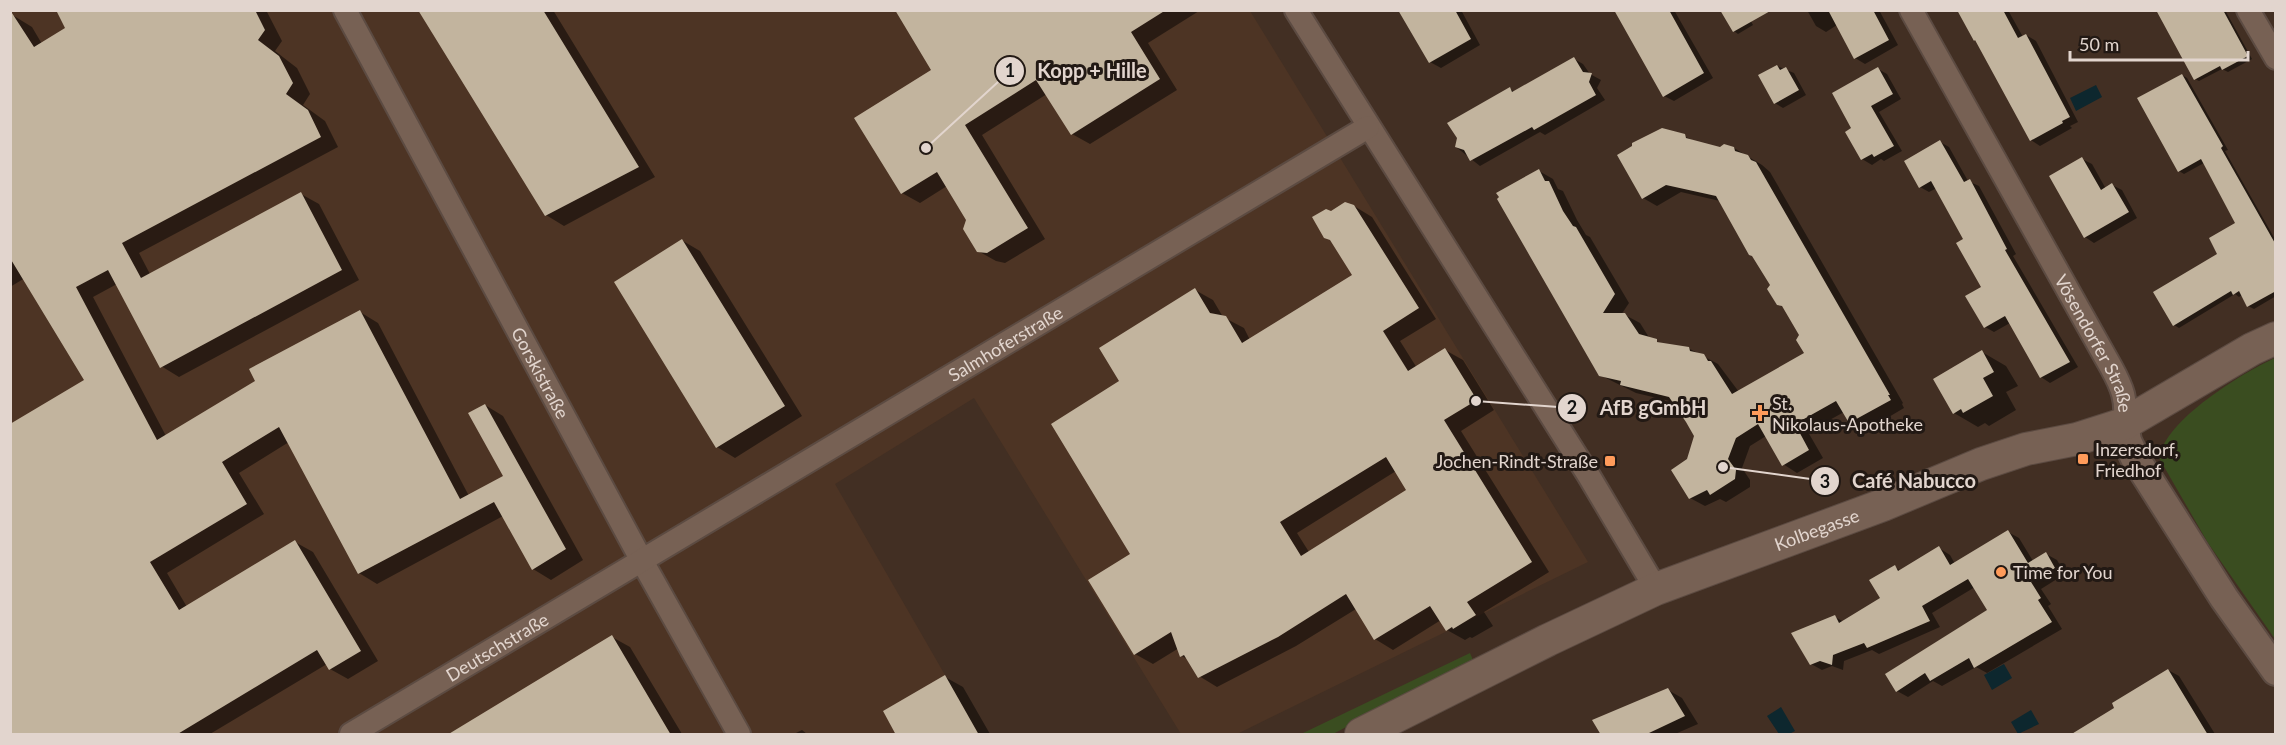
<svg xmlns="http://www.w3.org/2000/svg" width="2286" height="745" viewBox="0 0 2286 745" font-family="Lato,sans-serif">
<rect width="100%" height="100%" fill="#422f23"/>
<path fill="#4d3424" d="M10 11H1250L1588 562 1237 734H1181L974 398 835 484 979 734H11Z"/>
<path fill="#3a4d20" d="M2275 358V639L2208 543 2159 458C2165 420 2242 373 2275 358Z
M1470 653 1473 660 1333 734H1301Z"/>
<path fill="#0d272e" d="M2096 85 2102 97 2076 111 2070 98Z
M2004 664 2012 678 1992 690 1984 675Z
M1781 707 1795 731 1789 734H1779L1767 716Z
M2031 710 2039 724 2018 734 2011 722Z"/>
<path fill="#0007" fill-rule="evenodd" d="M57 10H266L282 41 275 51 297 68 310 94 303 105 325 121 338 147 139 253 150 274 301 194 319 204 359 280 179 377 161 366 117 284 93 297 166 436 257 382 360 312 378 323 469 496 505 477 485 405 503 416 583 560 551 580 533 569 503 516 377 584 359 573 289 442 239 473 264 514 167 573 187 607 295 542 313 552 378 661 348 679 330 669 327 664 210 734H10L86 380 25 278 10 287V139L14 16 32 27 42 44 67 28Z
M419 10H553L655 177 564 226 546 215Z
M896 10H1199V11L1148 43 1177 90 1090 144 1072 134 1047 94 982 135 1045 239 1005 263 996 261 978 251 968 219 947 186 920 203 902 193 933 70Z
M1400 10H1461L1480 45 1441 68 1430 62Z
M1615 10H1674L1713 78 1674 101 1664 96Z
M1745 10 1753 25 1738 34 1734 31Z
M1807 10H1879L1898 45 1865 64 1855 58 1837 25 1826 32 1816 26Z
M1960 10H2008L2023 37 2026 35 2036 41 2078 122 2070 126 2072 128 2040 146 2031 140Z
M2158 10H2225L2252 59 2228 72 2222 69 2199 81 2195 79Z
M1574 59 1583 64 1590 74 1601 80 1597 88 1605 100 1545 135 1540 132 1480 166 1456 147 1510 89 1515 92Z
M1777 66 1794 73 1806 95 1783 108 1775 103Z
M1878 69 1887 74 1901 99 1879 112 1902 151 1884 161 1881 159 1872 165 1862 159 1853 129Z
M2182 75 2187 78 2228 150 2225 151 2276 241V296L2254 309 2248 306 2242 295 2239 297 2235 294 2179 328 2174 325 2237 224 2204 163 2184 174 2179 171Z
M1684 136 1696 142 1720 149 1734 148 1762 165 1770 172 1903 403 1902 404 1904 408 1865 431 1850 422 1844 412 1808 432 1823 458 1797 473 1783 464 1766 436 1750 446 1742 468 1750 480V487L1726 502 1720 499 1705 506 1690 498 1689 460 1696 436 1674 402 1636 393 1600 375 1539 171 1553 179 1558 189 1563 191 1577 220 1586 235 1590 237 1629 303 1621 315H1625L1640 323 1650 339 1663 344 1688 348 1718 364 1739 392 1806 353 1801 335 1785 308 1778 304 1772 285 1720 201 1681 192 1657 206 1643 198Z
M1940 142 1949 147 1968 181 1979 186 2016 254 2013 256 2078 367 2050 383 2041 377 2010 323 1994 332 1985 327 1983 288 1965 240 1937 188 1929 192 1920 187Z
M2082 159 2092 164 2106 189 2112 185 2122 190 2137 218 2094 243 2085 237Z
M1354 206 1372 217 1436 319 1400 341 1417 368 1445 350 1463 360 1494 410 1461 431 1549 572 1484 612 1493 626 1472 638 1470 637 1465 640 1447 630 1441 620 1393 650 1375 639 1356 609 1296 646 1217 687 1199 676 1190 661 1182 656 1179 648 1153 664 1135 654 1132 555 1121 382 1195 290 1213 300 1223 317 1244 328 1250 340 1354 275 1331 213ZM1396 471 1408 490 1309 552 1297 533Z
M683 241 700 251 802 416 735 458 717 447 616 283Z
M1982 352 2006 366 2018 386 2006 392 2016 410 1989 426 1985 423 1978 427 1954 413Z
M2008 532 2019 538 2033 561 2046 554 2057 560 2065 574 2041 589 2051 604 2048 606 2062 629 1987 673 1976 667 1942 686 1933 681 1908 697 1897 691 1989 611 1975 587 1932 613 1940 627 1879 654 1872 650 1844 661 1843 670 1832 666 1822 670 1811 664 1835 617 1844 622 1882 599 1895 567 1901 571 1939 548 1950 555 1955 564Z
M612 637 630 647 682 734H450Z
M2168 670 2179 676 2215 734H2177L2116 709Z
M945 677 963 687 990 734H898Z
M1668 690 1682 698 1698 724 1675 734H1603Z
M802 730 807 734H794Z"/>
<path fill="#c2b49e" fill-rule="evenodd" d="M10 10 34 47 65 28 56 10H255L265 30 258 40 279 56 293 83 286 94 308 110 321 137 122 243 141 278 301 192 342 270 160 368 108 270 76 287 157 440 255 381 249 369 360 310 460 499 503 476 468 413 485 404 566 549 532 570 494 502 358 574 279 427 222 462 247 504 150 562 179 610 295 540 361 651 329 670 317 650 176 735H10V424L84 380 10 258Z
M418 10H543L639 167 545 216Z
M895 10H1166L1131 32 1160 79 1071 135 1036 80 965 125 1028 228 987 253 977 252 963 229 966 220 937 172 901 194 854 118 931 70Z
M1398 10H1455L1471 39 1429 63Z
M1614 10H1669L1704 73 1663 97Z
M1720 10H1772L1733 32Z
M1828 10H1873L1889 40 1854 59Z
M1957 10H2003L2018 38 2026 34 2070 117 2062 121 2063 123 2030 141 1975 40 1974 41Z
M2156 10H2223L2248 56 2222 70 2220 66 2194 80Z
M1574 57 1583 72 1592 73 1589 82 1596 95 1534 130 1532 127 1470 161 1464 150 1455 147 1457 138 1447 123 1510 87 1512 92Z
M1777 65 1780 70 1786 67 1799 90 1774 104 1758 75Z
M1878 67 1893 94 1871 106 1894 146 1874 157 1872 154 1861 160 1845 132 1851 128 1832 93Z
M2182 74 2223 146 2221 148 2276 245V291L2247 307 2239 291 2233 295 2231 291 2173 326 2153 292 2217 254 2209 238 2235 223 2201 159 2178 172 2137 98Z
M1662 128 1685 134 1686 138 1720 147 1724 144 1734 147 1735 151 1748 155 1751 160 1756 162 1890 395H1888L1891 400 1849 423 1836 401 1795 424 1809 450 1782 466 1758 424 1736 438 1728 459 1736 470 1735 479 1710 495 1707 490 1689 499 1671 470 1687 459 1694 436 1686 422 1669 397 1620 385 1621 381 1599 376 1497 199 1499 197 1496 193 1539 169 1545 181H1549L1563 211 1573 226 1576 227 1615 294 1603 313H1625L1639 334 1657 339V342L1689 347 1690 351 1704 354 1708 361H1711L1732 394 1804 353 1796 340 1799 335 1782 306 1777 305 1767 289 1770 285 1752 256 1749 255 1716 196 1666 185 1642 199 1617 155 1632 146V143Z
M1940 140 1964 182 1970 179 2007 249 2005 250 2070 362 2040 378 2005 316 1984 328 1965 296 1981 287 1956 243 1963 239 1931 181 1919 188 1904 161Z
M2082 157 2101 190 2112 183 2129 212 2084 238 2049 176Z
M1345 202 1354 205 1419 308 1383 331 1408 371 1445 348 1477 400 1444 420 1532 562 1467 602 1476 615 1453 629 1452 627 1446 631 1430 606 1374 640 1346 594 1278 637 1198 678 1184 655 1180 657 1171 632 1134 655 1088 580 1130 554 1051 424 1119 381 1099 348 1195 288 1210 313 1226 316 1242 343 1352 275 1330 240 1324 238 1312 217 1326 209 1331 211ZM1386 457 1406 490 1301 556 1280 522Z
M682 239 785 406 716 448 614 282Z
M1982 350 1994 372 1983 378 1993 396 1963 413 1961 409 1953 414 1933 379Z
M2008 530 2028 563 2046 552 2055 568 2031 582 2041 598 2038 600 2052 622 1974 668 1969 658 1930 681 1925 673 1896 692 1885 674 1987 610 1968 579 1922 606 1930 621 1867 648 1864 643 1833 655 1832 665 1820 661 1810 665 1791 633 1835 615 1839 623 1880 598 1869 580 1895 565 1898 571 1939 546 1950 565Z
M612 635 671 735H447Z
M2168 669 2208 735H2070L2114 708 2112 703Z
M945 675 979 735H896L883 711Z
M1668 688 1685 716 1649 733 1601 735 1592 720Z"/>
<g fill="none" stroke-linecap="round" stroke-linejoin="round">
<defs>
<g id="minor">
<path id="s1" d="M345 10 642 561 739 734"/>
<path d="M1296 10 1589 476 1656 589"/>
<path id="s2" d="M1911 10 2111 367C2122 387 2128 401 2124 424"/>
<path d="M2248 10 2276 58"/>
<path id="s3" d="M351 734 1368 127"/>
</g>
<path id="tertiary" d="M2124 424 2127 441 2135 458 2224 598 2276 671"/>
<g id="secondary">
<path id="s4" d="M1361 734 1548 640 1656 589 1883 505 1981 464 2026 449 2077 439 2124 424 2252 349 2276 338"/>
</g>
</defs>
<use href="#minor" stroke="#5c4b42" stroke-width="26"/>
<use href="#tertiary" stroke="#5c4b42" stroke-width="32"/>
<use href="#secondary" stroke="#5c4b42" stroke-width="34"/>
<use href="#minor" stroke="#776154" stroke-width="22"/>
<use href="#tertiary" stroke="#776154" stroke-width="28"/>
<use href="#secondary" stroke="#776154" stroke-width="32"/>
</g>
<g fill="#ff9b5a" stroke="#221914" stroke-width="2">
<path d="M1757 404h6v6h6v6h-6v6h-6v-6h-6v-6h6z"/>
<rect x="2077" y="453" width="12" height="12" rx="3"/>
<rect x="1604" y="455" width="12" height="12" rx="3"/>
<circle cx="2001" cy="572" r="6"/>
</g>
<g text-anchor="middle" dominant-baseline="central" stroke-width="6" stroke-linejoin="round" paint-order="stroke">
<g font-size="18" fill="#e2d5ce" stroke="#221914">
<text stroke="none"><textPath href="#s3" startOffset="762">Salmhoferstraße</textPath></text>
<text stroke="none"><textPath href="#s2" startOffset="381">Vösendorfer Straße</textPath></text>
<text stroke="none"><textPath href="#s1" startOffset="412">Gorskistraße</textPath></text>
<text stroke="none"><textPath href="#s4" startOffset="500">Kolbegasse</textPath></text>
<text stroke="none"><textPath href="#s3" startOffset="170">Deutschstraße</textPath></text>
</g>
<g font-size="18" fill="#e2d5ce" stroke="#221914" text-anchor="start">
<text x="1772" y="403">St.<tspan x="1772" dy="21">Nikolaus-Apotheke</tspan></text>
<text x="2095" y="449">Inzersdorf,<tspan x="2095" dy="21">Friedhof</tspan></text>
<text x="1598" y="461" text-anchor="end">Jochen-Rindt-Straße</text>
<text x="2013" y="572">Time for You</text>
</g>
</g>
<path fill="none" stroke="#e2d5ce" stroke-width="2" d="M926 148L1010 71M1476 401L1572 408M1723 467L1825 481"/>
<g fill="#e2d5ce" stroke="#221914" stroke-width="2">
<circle cx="926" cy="148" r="6"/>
<circle cx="1476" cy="401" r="6"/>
<circle cx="1723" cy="467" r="6"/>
<circle cx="1010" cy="71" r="15"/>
<circle cx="1572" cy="408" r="15"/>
<circle cx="1825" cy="481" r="15"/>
</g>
<g font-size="18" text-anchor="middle" font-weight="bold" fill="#111">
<text x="1010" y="77">1</text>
<text x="1572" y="414">2</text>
<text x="1825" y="488">3</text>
</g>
<g font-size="20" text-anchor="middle" font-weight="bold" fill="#e2d5ce" stroke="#221914" stroke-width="6" stroke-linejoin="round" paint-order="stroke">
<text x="1092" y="78">Kopp + Hille</text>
<text x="1653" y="415">AfB gGmbH</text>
<text x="1914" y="488">Café Nabucco</text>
</g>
<rect width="2286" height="745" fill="none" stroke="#e2d5ce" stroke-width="24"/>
<path d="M2070 51v9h178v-9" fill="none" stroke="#e2d5ce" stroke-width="3"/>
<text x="2079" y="51" font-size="18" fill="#e2d5ce" stroke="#221914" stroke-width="4.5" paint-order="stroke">50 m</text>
</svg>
